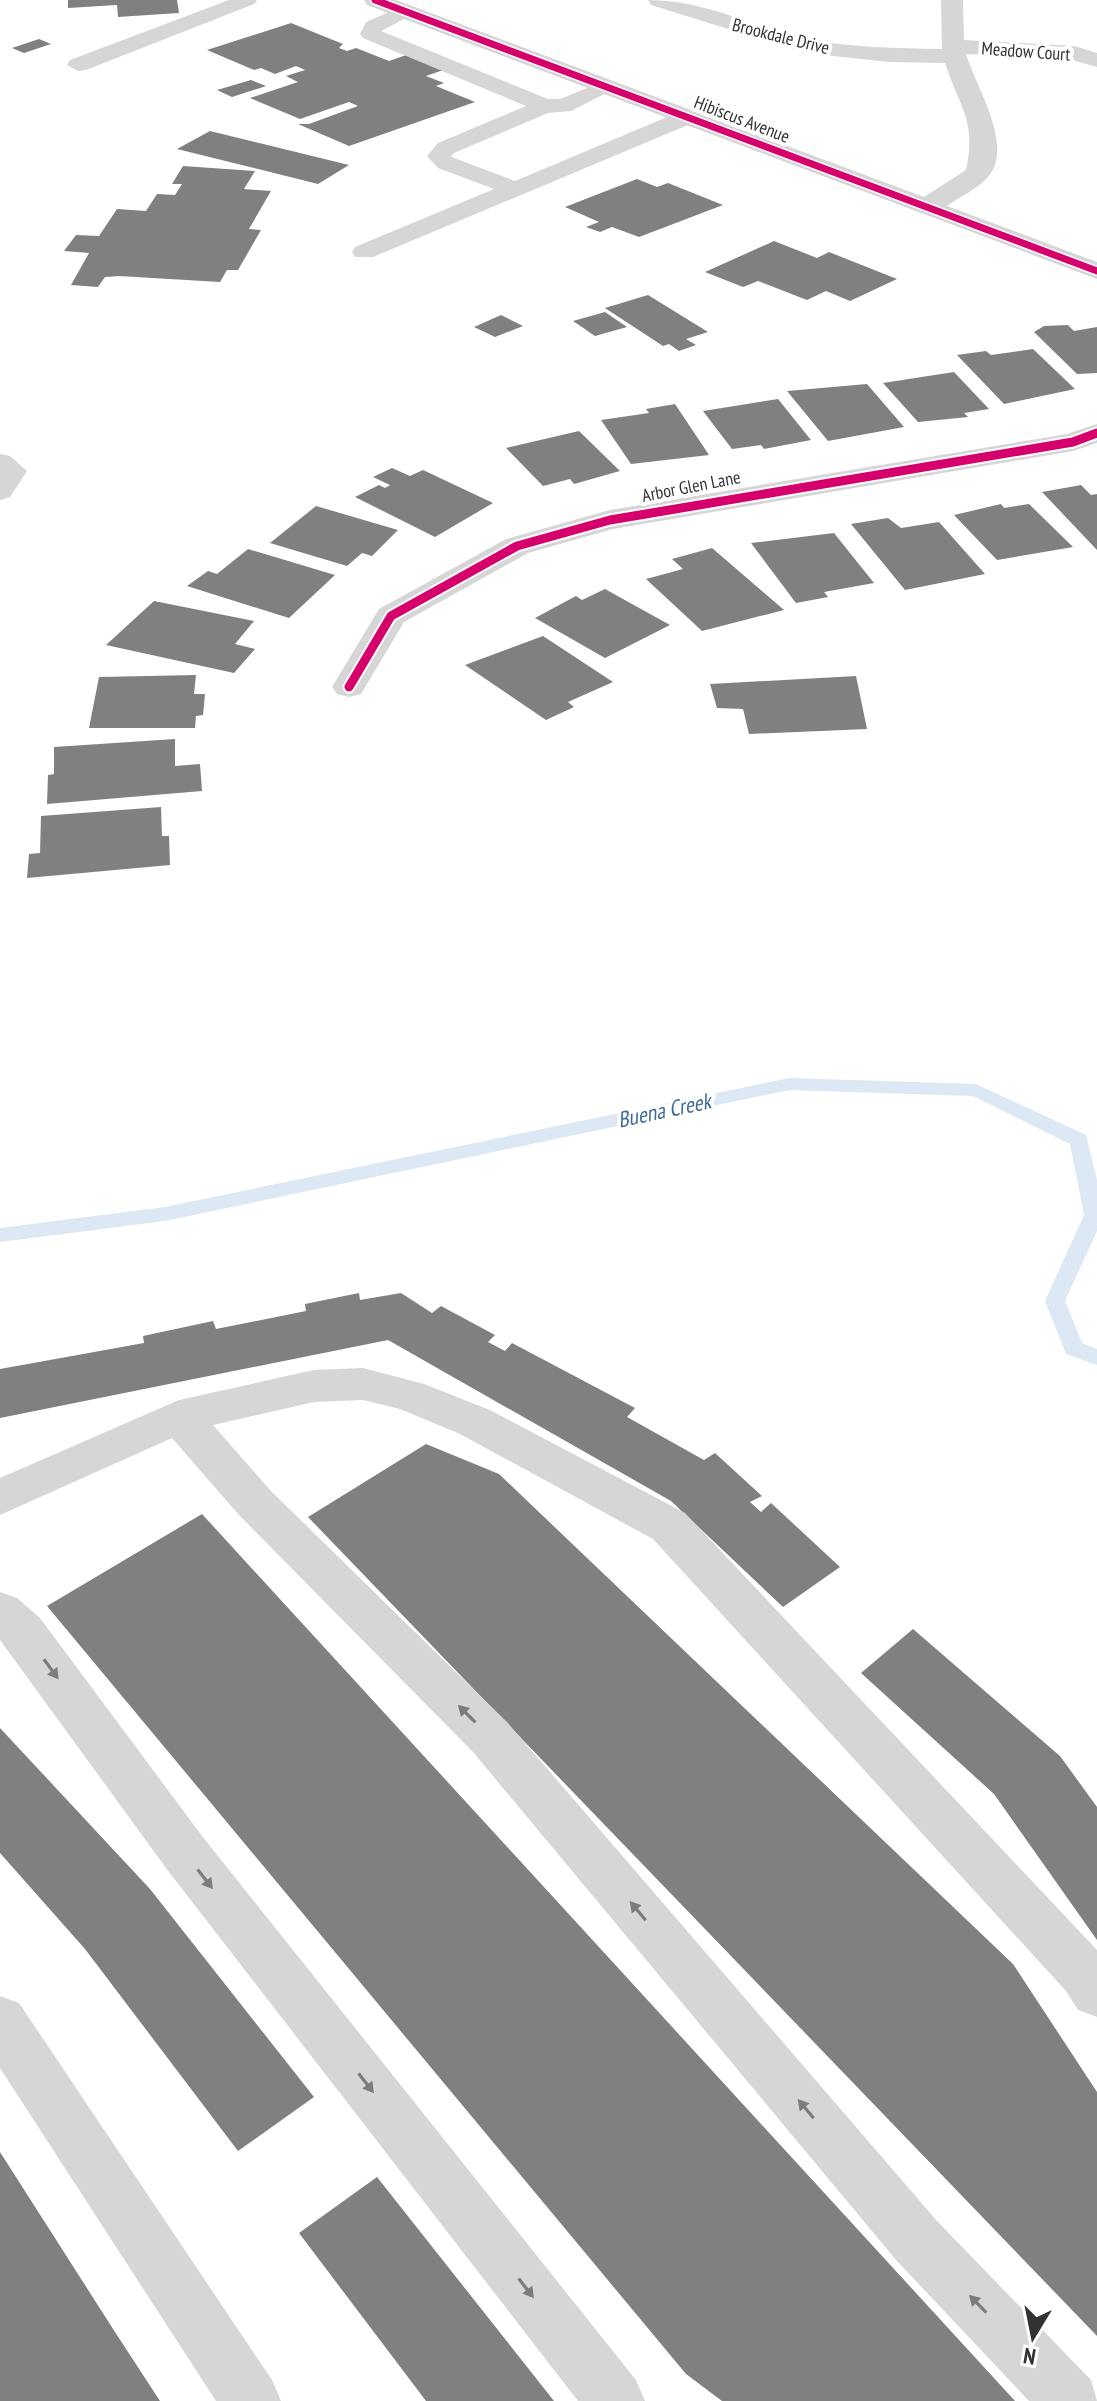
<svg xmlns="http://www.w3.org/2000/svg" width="1097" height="2401" viewBox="0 0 1097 2401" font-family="'PT Sans Narrow',sans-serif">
<rect width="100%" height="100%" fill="#fff"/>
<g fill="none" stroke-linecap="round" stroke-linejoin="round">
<path fill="#dce8f3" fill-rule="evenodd" d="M789 1078 976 1084 1086 1135 1097 1180V1231L1065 1301 1082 1343 1097 1349V1365L1066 1354 1045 1301 1084 1215 1070 1144 973 1096 789 1090 165 1221 0 1242V1228L165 1207Z"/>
</g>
<path fill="#808080" d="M68 0H177L179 13 118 17 117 5 68 8Z
M291 23 343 44 339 48 347 51 356 48 389 61 412 53 449 68 426 76 444 83 436 86 475 102 349 146 298 124H309L358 106 349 102 300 119 250 98 298 82 286 76 305 70 296 66 275 74 261 68 254 70 207 50Z
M39 39 51 44 24 53 12 48Z
M251 80 266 86 232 97 217 90Z
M210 131 349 165 318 184 177 149Z
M183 166 255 171 244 189 271 191 249 229 261 230 238 270H227L220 282 119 276 105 277 98 287 71 285 89 253 64 251 76 235 99 236 117 209 146 211 157 194 175 195 182 184H172Z
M637 179 657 187 668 183 723 205 639 237 612 227 600 232 586 227 599 222 565 207Z
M774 241 817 258 829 252 897 279 850 301 826 291 807 300 758 281 743 287 705 272Z
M648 295 708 332 686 339 696 345 679 351 669 344 663 346 605 308Z
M605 312 627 327 595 336 573 321Z
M501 315 523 326 495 337 474 327Z
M1068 325 1074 331 1097 327V373L1077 374 1034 332 1044 326Z
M1033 349 1075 389 1004 404 957 355 986 351 991 355Z
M954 372 989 409 964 413 968 417 918 422 883 383Z
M867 384 904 427 828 441 787 391Z
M778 399 811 440 764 449 761 445 732 449 703 411Z
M675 404 709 455 631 464 601 420 649 413 646 409Z
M579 431 620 471 574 484 570 479 543 486 506 448Z
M392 468 410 476 423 470 493 503 435 537 355 497 379 485 385 488 390 485 373 477Z
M1081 485 1091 495 1097 494V550L1042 492Z
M1001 504 1004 508 1029 504 1073 547 997 560 954 515Z
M316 506 398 530 372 556 362 553 347 566 270 543Z
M888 518 901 528 939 522 985 574 905 590 851 524Z
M834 533 874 583 824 592 828 597 796 603 751 543Z
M712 548 784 610 702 631 646 579 683 569 672 559Z
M248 549 335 575 289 618 187 586 208 571 217 574Z
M605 589 670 625 605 658 535 618 576 596 582 600Z
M154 601 254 621 235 644 255 649 234 673 106 645Z
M543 636 613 682 568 702 574 707 546 720 465 665Z
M196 675 194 694H205L203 715 196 716 195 728H89L99 677Z
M856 676 867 729 749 734 743 709 717 708 710 684Z
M175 739V766L200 764 202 791 47 804 48 775 54 774V747Z
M161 807 162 836H169L170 865 27 878 29 854 40 853 41 816Z
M359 1293 360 1300 401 1293 432 1313 441 1306 495 1335 488 1342 505 1351 512 1343 635 1408 627 1417 704 1460 715 1453 762 1496 750 1502 761 1512 771 1503 840 1567 783 1607 671 1501 388 1340 0 1418V1369L144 1343 143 1336 213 1321 216 1329 306 1311 305 1304Z
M426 1444 499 1474 1013 1964 1097 2092V2336L308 1517Z
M202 1514 1015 2401H722L686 2374 47 1606Z
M913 1629 1060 1756 1097 1807V1940L994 1794 861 1673Z
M0 1728 150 1889 314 2097 238 2151 85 1949 0 1853Z
M0 2152 115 2332 160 2401H0Z
M377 2177 554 2401H426L299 2233Z"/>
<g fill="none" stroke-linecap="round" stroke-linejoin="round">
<path fill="#d6d6d6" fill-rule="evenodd" d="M229 0H257L254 4 86 70 78 71 67 65 70 60Z
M405 5 412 7 415 11 412 15 381 31 548 99H560L607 80 618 87 571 111 548 113 454 153 451 156 454 158 515 181 679 112H695L698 117 695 122 373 257H355L352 252 355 247 494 189 438 168 427 156 438 143 526 106 363 38 360 34 366 22Z
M0 454 10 456 27 471 10 497 0 500Z
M363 1368 424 1384 490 1410 685 1513 1097 1950V2017L1078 2010 1066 1991 653 1539 460 1434 400 1409 363 1400 314 1402 213 1425 271 1491 507 1722 937 2221 1091 2380 1097 2401H1029L897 2261 473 1752 239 1515 172 1438 0 1515V1478L179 1400 314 1370Z
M0 1592 17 1598 40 1618 202 1836 636 2380 645 2401H578L166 1868 0 1640Z
M0 1996 19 2003 272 2380 281 2401H216L0 2068Z"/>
<path fill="#d6d6d6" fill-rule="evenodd" d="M364 0H396L924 197 966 170C977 120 959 107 945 63L889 62 805 53 651 5 648 0C706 0 752 27 807 39 851 48 898 48 942 49L941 0H963L964 40 1074 46 1097 53V67L1072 60 966 54C975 85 1015 146 988 177 978 189 959 197 947 206L1097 262V279L367 5Z
M1097 424V443L1073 451 613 529 528 553 404 622 361 694 349 697 337 694 332 687 379 609 506 539 610 510 1067 434Z"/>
<defs>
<path id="cycleway-far1" d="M375 0 1097 271"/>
<path id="cycleway" d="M349 687 391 616 517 546 610 520 1073 442 1097 433"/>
</defs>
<use href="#cycleway-far1" stroke="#fff" stroke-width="10"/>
<use href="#cycleway" stroke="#fff" stroke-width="13"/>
<use href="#cycleway-far1" stroke="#d6006c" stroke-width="7"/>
<use href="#cycleway" stroke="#d6006c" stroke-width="9"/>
</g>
<defs><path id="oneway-solid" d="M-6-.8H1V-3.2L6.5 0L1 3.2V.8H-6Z" transform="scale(2)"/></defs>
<g fill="#7c7c7c">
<use href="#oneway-solid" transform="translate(51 1669) rotate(54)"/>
<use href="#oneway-solid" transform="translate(467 1714) rotate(-135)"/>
<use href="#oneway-solid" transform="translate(205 1879) rotate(52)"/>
<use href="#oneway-solid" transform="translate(638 1911) rotate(-130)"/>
<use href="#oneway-solid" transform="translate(366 2083) rotate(52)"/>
<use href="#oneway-solid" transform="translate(806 2109) rotate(-130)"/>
<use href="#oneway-solid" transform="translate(526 2288) rotate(52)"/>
<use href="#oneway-solid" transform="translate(978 2304) rotate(-134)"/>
</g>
<g text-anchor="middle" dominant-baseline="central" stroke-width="8" stroke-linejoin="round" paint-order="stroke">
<g font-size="18" fill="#323232" stroke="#fff">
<text transform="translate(781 36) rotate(14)">Brookdale Drive</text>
<text transform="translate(1026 51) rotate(4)">Meadow Court</text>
<text transform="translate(742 119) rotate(21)">Hibiscus Avenue</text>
<text transform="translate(691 486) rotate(-11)">Arbor Glen Lane</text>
</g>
<g font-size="22" font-style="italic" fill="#3e6b96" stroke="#fff">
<text transform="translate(664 1110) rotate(-12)">Buena Creek</text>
</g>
</g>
<g transform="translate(1033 2337) rotate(190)" stroke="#ffffff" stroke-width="6" paint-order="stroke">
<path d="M0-6L14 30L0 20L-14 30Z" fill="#323232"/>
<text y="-12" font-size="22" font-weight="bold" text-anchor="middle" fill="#323232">N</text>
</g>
</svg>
